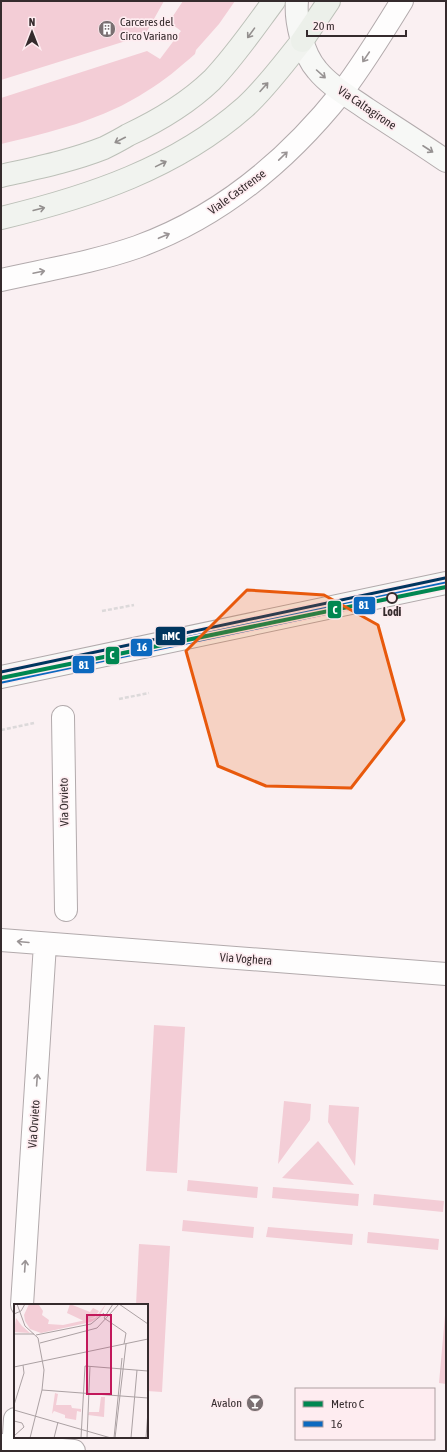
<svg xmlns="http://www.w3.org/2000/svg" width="447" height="1452" viewBox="0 0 447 1452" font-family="'Asap Condensed',sans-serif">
<rect width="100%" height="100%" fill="#faf0f2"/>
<path fill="#f3cdd6" d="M1 1H164L145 35 1 80Z
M183 1H235L219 24 196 50 195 54C180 67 164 81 147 91 103 120 51 132 1 144V98L147 51 160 59 181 31 169 22Z
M154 1025 185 1027 177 1173 146 1171Z
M284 1101 311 1104 310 1120 278 1164Z
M329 1105 359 1107 355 1166 328 1122Z
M318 1141 354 1185 282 1178Z
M188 1180 258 1187 257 1198 187 1191Z
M273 1187 359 1194 358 1206 272 1198Z
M374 1194 444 1201 443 1212 373 1205Z
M183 1220 254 1227 253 1238 182 1231Z
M268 1227 353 1234 352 1245 266 1237Z
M368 1232 439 1239 438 1250 367 1243Z
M139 1244 170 1246 162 1392 147 1391V1305H136Z
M446 1304V1384L439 1383Z"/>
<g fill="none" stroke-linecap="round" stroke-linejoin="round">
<defs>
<path id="pedestrian" d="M63 717 66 910"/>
<path id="minor" d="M1 280C45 270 94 262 137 247 220 217 287 161 342 92 364 63 383 32 402 1
M1 940 446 974
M22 1305 45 944
M1 1445 74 1451
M13 1451 15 1419"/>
<path id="secondary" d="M297 1C295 21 303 54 317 70 330 86 350 97 367 109 393 126 420 143 446 161
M1 677 446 583"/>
<path id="primary" d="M1 176C36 168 71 161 104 148 112 144 120 140 128 135 158 121 188 103 212 80 235 56 254 28 274 1
M1 218C89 197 176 168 245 107 266 88 284 63 302 41"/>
<path id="trunk" d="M302 41 329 1"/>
</defs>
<use href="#pedestrian" stroke="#b2aaac" stroke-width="24"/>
<use href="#minor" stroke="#b2aaac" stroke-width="24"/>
<use href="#secondary" stroke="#b2aaac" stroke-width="24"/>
<use href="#primary" stroke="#bcc0b8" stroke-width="24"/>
<use href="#trunk" stroke="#bcc0b8" stroke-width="24"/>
<path stroke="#dcd9da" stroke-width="2.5" stroke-dasharray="4 2" stroke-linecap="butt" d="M102 611 134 605
M119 699 149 693
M1 730 34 723"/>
<use href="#pedestrian" stroke="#fefdfd" stroke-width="22"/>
<use href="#minor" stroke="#fefdfd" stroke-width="22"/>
<use href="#secondary" stroke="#f7f8f6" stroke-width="22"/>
<use href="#primary" stroke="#f1f3ef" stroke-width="22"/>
<use href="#trunk" stroke="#ecf0ea" stroke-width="22"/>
<defs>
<path id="bus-1" d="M1 677 446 583"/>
<path id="bus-2" d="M2 682 446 588"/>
<path id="bus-3" d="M1 672 445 578"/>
</defs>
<use href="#bus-1" stroke="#feecf0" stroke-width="6"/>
<use href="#bus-2" stroke="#feecf0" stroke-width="6"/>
<use href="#bus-3" stroke="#feecf0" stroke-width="6"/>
<use href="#bus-1" stroke="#0c69bf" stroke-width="3"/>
<use href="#bus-2" stroke="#0c69bf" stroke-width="3"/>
<use href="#bus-3" stroke="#00365f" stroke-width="3"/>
<defs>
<path id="metro-1" d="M1 678 446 587"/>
</defs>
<use href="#metro-1" stroke="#feecf0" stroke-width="7"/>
<use href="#metro-1" stroke="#008751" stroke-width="4"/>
</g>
<defs><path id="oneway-shaft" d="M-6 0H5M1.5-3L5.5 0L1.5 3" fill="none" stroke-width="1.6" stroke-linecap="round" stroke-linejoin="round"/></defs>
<g stroke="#938f8e">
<use href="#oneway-shaft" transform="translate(251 33) rotate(126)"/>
<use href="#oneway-shaft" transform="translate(264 87) rotate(-48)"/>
<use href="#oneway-shaft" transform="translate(120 140) rotate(153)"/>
<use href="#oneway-shaft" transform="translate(161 164) rotate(-26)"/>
<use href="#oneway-shaft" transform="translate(39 209) rotate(-14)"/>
</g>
<g stroke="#9a9495">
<use href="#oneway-shaft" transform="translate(366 57) rotate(124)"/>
<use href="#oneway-shaft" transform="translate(283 156) rotate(-44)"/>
<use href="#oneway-shaft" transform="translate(164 236) rotate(-23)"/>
<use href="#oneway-shaft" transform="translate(39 272) rotate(-12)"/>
<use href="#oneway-shaft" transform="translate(23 942) rotate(-175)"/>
<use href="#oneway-shaft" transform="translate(37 1080) rotate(-86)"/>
<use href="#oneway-shaft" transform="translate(25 1266) rotate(-86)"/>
</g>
<g stroke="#969292">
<use href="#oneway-shaft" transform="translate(321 74) rotate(42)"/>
<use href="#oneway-shaft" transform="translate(428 149) rotate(33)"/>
</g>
<path fill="#e8590c" fill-opacity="0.2" stroke="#e8590c" stroke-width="3" stroke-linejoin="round" d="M247 590 324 595 378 625 404 720 351 788 266 786 218 766 186 651Z"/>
<defs>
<symbol id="building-disc" viewBox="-11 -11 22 22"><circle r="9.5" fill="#7a7072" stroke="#feecf0"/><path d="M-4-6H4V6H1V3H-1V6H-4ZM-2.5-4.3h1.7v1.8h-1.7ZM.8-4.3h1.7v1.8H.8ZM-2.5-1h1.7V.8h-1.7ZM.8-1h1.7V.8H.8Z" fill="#fff"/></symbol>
<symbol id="bar-disc" viewBox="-11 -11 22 22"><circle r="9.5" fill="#7a7072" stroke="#feecf0"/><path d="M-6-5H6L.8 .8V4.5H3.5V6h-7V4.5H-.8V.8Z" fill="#fff"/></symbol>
</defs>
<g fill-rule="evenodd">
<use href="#building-disc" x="97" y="19" width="20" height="20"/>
<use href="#bar-disc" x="245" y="1393" width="20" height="20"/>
</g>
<circle fill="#feecf0" stroke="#352b2d" stroke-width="2" cx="392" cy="598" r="5"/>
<g text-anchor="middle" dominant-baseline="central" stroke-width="3.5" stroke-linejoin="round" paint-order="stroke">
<g font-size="12" fill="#352b2d" stroke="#feecf0" text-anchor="start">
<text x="120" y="22">Carceres del<tspan x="120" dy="14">Circo Variano</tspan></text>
<text x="242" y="1403" text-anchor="end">Avalon</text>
</g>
<g font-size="12" fill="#352b2d" stroke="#feecf0">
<text transform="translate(367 108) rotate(34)">Via Caltagirone</text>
<text transform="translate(237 192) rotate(-36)">Viale Castrense</text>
<text transform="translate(64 802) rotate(-91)">Via Orvieto</text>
<text transform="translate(246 959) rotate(4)">Via Voghera</text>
<text transform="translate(34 1124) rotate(-86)">Via Orvieto</text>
</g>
<g font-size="12" font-weight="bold" fill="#352b2d" stroke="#feecf0">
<text x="392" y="612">Lodi</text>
</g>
</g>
<g transform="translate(14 1304)">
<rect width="134" height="134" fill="#faf0f2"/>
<path d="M15 0 25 1 29 7 28 11 35 16 34 20 49 21 81 14 92 0 85 13 77 18 27 29 16 25 11 17 10 11ZM56 0 76 8 79 4 85 7 81 13 70 17 53 9ZM2 14 8 22 16 29 0 28ZM41 89 44 90 42 101H57L58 104 67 105V108L63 107 62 116 51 114V111L40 107 38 110ZM87 93H91L90 113 74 111 75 108H85Z" fill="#f3cdd6"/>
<path fill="none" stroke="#aba1a3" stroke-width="1" d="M3 0 11 22 24 34 30 66 28 86 16 134M105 0 134 20M0 10 7 7 11 0M90 14 112 29 110 40M90 14 99 0M0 30H20M22 31 77 20 90 9M26 39 83 24 105 0M0 63 134 35M28 86 134 94M0 101 10 69 9 61M0 106 97 134M0 117 8 119 10 123 0 132M40 134 44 118M67 134 71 62 134 67M73 134 76 62M100 134 108 54M101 134 112 40M117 134 123 66M132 134 134 107"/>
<path fill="#c2185b" fill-opacity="0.15" stroke="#c2185b" stroke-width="2" d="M73 11H97V90H73Z"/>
<rect width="134" height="134" fill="none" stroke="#352b2d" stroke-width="2"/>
</g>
<g stroke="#feecf0" stroke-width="1.5">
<rect x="353" y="596" width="23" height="19" rx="4" fill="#0c69bf"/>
<rect x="327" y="600" width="15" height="19" rx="4" fill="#008751"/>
<rect x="155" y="626" width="31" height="20" rx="4" fill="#00365f"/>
<rect x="130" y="638" width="23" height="19" rx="4" fill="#0c69bf"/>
<rect x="105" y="646" width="15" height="19" rx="4" fill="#008751"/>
<rect x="72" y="655" width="23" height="19" rx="4" fill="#0c69bf"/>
</g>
<g font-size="11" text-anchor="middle" font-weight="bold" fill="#fff">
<text x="364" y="609">81</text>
<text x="335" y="614">C</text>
<text x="171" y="640">nMC</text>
<text x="142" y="651">16</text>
<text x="112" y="659">C</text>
<text x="84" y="669">81</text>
</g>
<rect width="447" height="1452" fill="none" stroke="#352b2d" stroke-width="4"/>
<rect x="295" y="1388" width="140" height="52" fill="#feecf0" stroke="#ae9fa2"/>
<rect x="303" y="1401" width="20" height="6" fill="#008751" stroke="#ae9fa2"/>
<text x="331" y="1408" font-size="12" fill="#352b2d">Metro C</text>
<rect x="303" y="1421" width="20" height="6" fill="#0c69bf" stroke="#ae9fa2"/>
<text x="331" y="1428" font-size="12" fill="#352b2d">16</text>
<g transform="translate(32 32)" stroke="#feecf0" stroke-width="3" paint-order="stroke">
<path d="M0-3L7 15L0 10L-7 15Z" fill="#352b2d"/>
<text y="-6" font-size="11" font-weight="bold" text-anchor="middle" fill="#352b2d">N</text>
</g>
<path d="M307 30v6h99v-6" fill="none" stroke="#352b2d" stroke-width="2"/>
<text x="313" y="30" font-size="12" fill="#352b2d" stroke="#feecf0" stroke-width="3" paint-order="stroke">20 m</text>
</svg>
